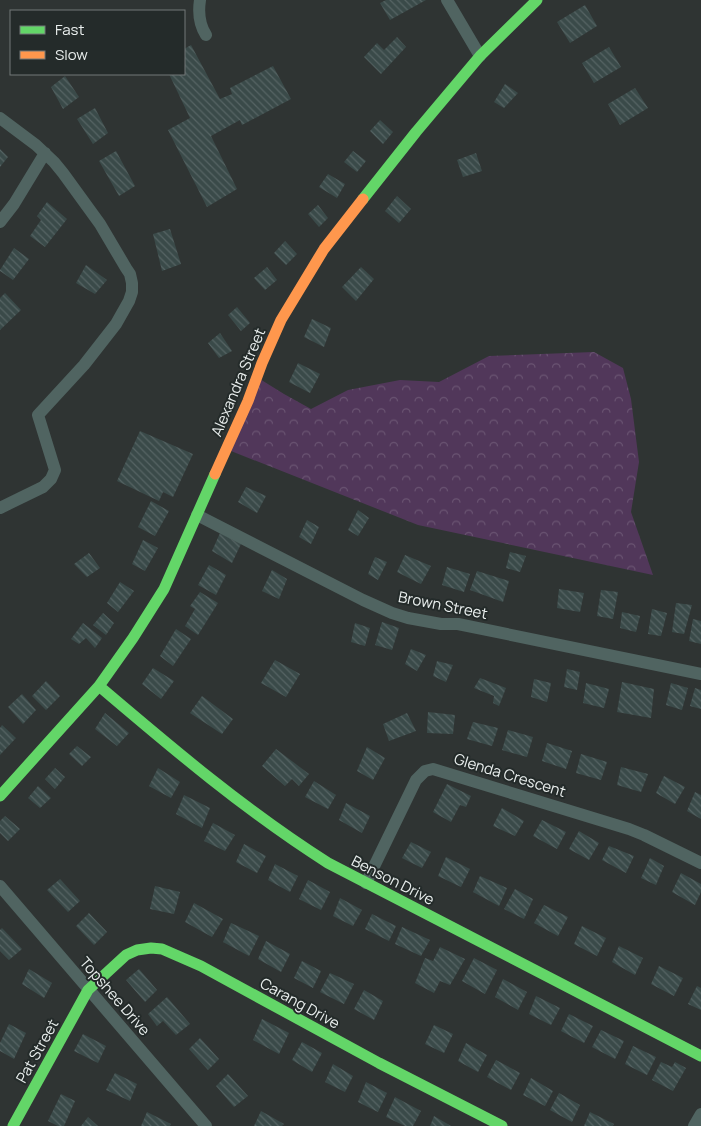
<svg xmlns="http://www.w3.org/2000/svg" width="701" height="1126" viewBox="0 0 701 1126" font-family="Manrope,sans-serif">
<defs>
<pattern id="park-crowns" width="20" height="18" patternUnits="userSpaceOnUse" patternTransform="scale(1.25)"><rect width="20" height="18" fill="#51375a"/><path d="M2 6a3 3 0 1 1 6 0M12 15a3 3 0 1 1 6 0" fill="none" stroke="#6a5472"/></pattern>
<pattern id="building-back-hatch" width="6" height="6" patternUnits="userSpaceOnUse" patternTransform="scale(1.25)"><rect width="6" height="6" fill="#3a4a49"/><path d="M-1 5l2 2M0 0l6 6M5-1l2 2" fill="none" stroke="#566464"/></pattern>
</defs>
<rect width="100%" height="100%" fill="#2f3433"/>
<path fill="url(#park-crowns)" d="M594 352 623 368 631 399 639 462 631 512 653 575 418 525 226 449 255 376 284 394 311 409 348 390 400 380 439 382 489 356Z"/>
<path fill="url(#building-back-hatch)" d="M386 0H426L390 20 380 3Z
M585 5 597 26 570 43 557 22Z
M397 37 406 47 381 74 364 57 377 43 384 50Z
M191 45 220 99 232 94 230 88 273 66 291 99 242 125 240 120 211 136 237 189 207 207 168 130 190 118 169 74H184V49Z
M609 47 621 67 594 83 582 63Z
M65 76 79 97 63 109 51 87Z
M505 84 518 93 504 108 494 102Z
M635 88 648 108 620 125 608 104Z
M95 108 108 133 93 144 77 119Z
M380 120 393 132 383 144 370 131Z
M0 149 8 157 0 167Z
M116 151 135 186 119 196 99 161Z
M353 151 366 161 357 172 344 162Z
M476 153 482 171 463 177 457 160Z
M328 174 345 184 337 198 319 187Z
M397 196 411 209 399 223 385 211Z
M47 202 67 219 45 247 30 236 41 220 37 216Z
M318 205 328 218 319 227 308 214Z
M170 229 181 264 162 271 153 234Z
M285 241 297 254 286 265 274 253Z
M14 248 29 259 13 280 0 271V270Z
M86 265 107 280 95 294 76 283Z
M267 267 277 280 265 290 254 278Z
M361 267 374 279 356 301 342 287Z
M5 293 21 310 0 330V298Z
M237 307 250 323 241 331 228 315Z
M312 319 331 328 324 347 304 337Z
M220 333 232 351 219 358 208 343Z
M298 363 320 374 310 393 289 382Z
M140 431 193 454 173 497 163 492 159 501 117 481Z
M246 487 266 496 257 513 238 502Z
M151 501 169 511 155 536 138 527Z
M358 510 369 518 358 536 348 530Z
M307 520 319 527 311 544 299 537Z
M220 533 241 544 232 563 212 551Z
M143 540 158 548 145 571 132 564Z
M510 552 526 556 520 572 506 568Z
M89 553 100 568 87 577 74 564Z
M405 555 431 566 421 584 397 572Z
M375 557 387 562 378 580 368 574Z
M209 565 226 575 216 595 198 585Z
M447 567 470 574 464 592 442 585Z
M272 570 287 579 279 599 262 591Z
M477 571 509 581 503 602 470 590Z
M120 582 134 591 118 612 107 603Z
M559 589 584 593 580 612 557 608Z
M601 590 618 592 613 619 597 616Z
M200 592 218 603 198 635 185 626 195 609 190 606Z
M676 603 692 605 684 634 672 632Z
M652 609 667 613 661 636 648 634Z
M622 612 640 616 636 632 620 628Z
M103 613 114 623 106 635 93 625Z
M693 619 701 621V644L689 641Z
M382 622 399 628 392 650 375 645Z
M83 623 102 638 95 648 86 638 79 644 71 639Z
M355 623 370 628 365 646 351 642Z
M176 629 191 639 173 666 160 656Z
M411 649 426 655 417 671 405 664Z
M275 660 300 674 286 697 261 683Z
M437 661 453 665 446 682 433 676Z
M153 668 174 681 161 699 142 684Z
M567 669 580 672 577 690 564 687Z
M480 678 506 688 499 706 493 703 494 696 474 688Z
M534 679 551 683 547 702 531 697Z
M46 681 60 696 46 710 32 696Z
M622 682 654 689 651 718 617 712Z
M586 683 609 689 604 708 583 703Z
M671 683 688 688 682 710 666 705Z
M695 688 701 690V709L690 706Z
M22 694 36 710 23 724 8 707Z
M202 696 233 719 222 734 190 713Z
M428 712 455 715 453 734 427 733Z
M105 713 129 733 117 746 95 729Z
M407 713 416 731 389 741 383 724Z
M473 722 498 728 492 746 467 739Z
M2 725 16 738 0 755V728Z
M508 730 533 737 527 757 502 750Z
M547 743 572 751 566 769 542 761Z
M77 746 91 757 82 766 69 754Z
M367 747 385 758 373 780 357 771Z
M276 749 309 774 299 786 292 779 285 786 262 766Z
M581 754 607 762 601 780 576 773Z
M621 767 648 774 641 792 617 785Z
M55 768 65 777 55 789 45 779Z
M158 768 180 782 171 798 149 786Z
M664 776 685 787 675 804 656 793Z
M314 781 336 795 328 809 305 797Z
M447 784 471 796 466 807 460 805 451 822 433 812Z
M38 786 51 798 40 808 28 798Z
M695 792 701 795V819L687 811Z
M184 795 210 808 202 828 176 814Z
M346 803 370 816 362 833 339 820Z
M502 808 524 821 515 836 493 826Z
M5 816 20 829 8 841 0 833V821Z
M542 820 566 832 557 849 533 836Z
M213 823 235 835 225 851 204 841Z
M579 831 599 843 589 860 569 849Z
M411 842 431 852 422 868 402 858Z
M244 844 266 856 257 873 236 862Z
M609 846 634 856 626 873 602 860Z
M446 857 470 869 461 887 438 876Z
M650 858 664 866 656 885 641 878Z
M275 864 298 876 290 892 268 880Z
M681 873 701 884V892L695 905 672 892Z
M480 876 507 888 499 906 473 892Z
M60 879 80 901 68 912 47 890Z
M308 880 330 892 321 910 299 899Z
M155 886 180 892 174 914 150 909Z
M515 889 533 899 524 919 504 909Z
M340 898 362 910 353 926 333 916Z
M194 903 223 919 212 937 185 922Z
M544 905 568 917 558 936 534 923Z
M89 913 107 932 94 945 76 926Z
M372 914 396 926 389 941 365 929Z
M231 923 259 936 249 956 223 942Z
M582 926 606 938 597 956 574 944Z
M402 927 430 940 421 956 395 944Z
M2 928 22 949 9 960 0 951V930Z
M266 941 290 954 281 972 258 959Z
M619 946 643 958 635 975 612 962Z
M440 947 465 959 450 985 440 981 434 993 415 983 425 958 433 961Z
M474 958 497 970 485 994 462 981Z
M302 961 321 971 313 988 294 978Z
M659 966 683 978 674 996 651 984Z
M29 969 52 983 44 998 22 984Z
M139 969 157 990 145 1002 126 980Z
M330 973 354 984 344 1004 320 992Z
M503 979 527 992 518 1010 495 997Z
M697 986 701 988V1010L688 1004Z
M364 990 383 1001 374 1020 354 1009Z
M536 996 560 1008 551 1025 529 1014Z
M167 997 190 1024 176 1035 163 1021 157 1026 148 1014Z
M569 1014 593 1026 584 1043 561 1031Z
M262 1019 289 1033 279 1054 253 1040Z
M9 1024 26 1033 14 1059 0 1051V1043Z
M434 1025 453 1034 444 1053 425 1044Z
M601 1030 624 1041 615 1059 592 1047Z
M83 1034 106 1046 98 1063 74 1051Z
M200 1038 219 1059 208 1070 189 1049Z
M302 1042 322 1053 312 1072 292 1060Z
M466 1043 487 1055 478 1072 458 1061Z
M633 1046 656 1057 647 1075 625 1064Z
M496 1060 520 1073 511 1090 487 1077Z
M661 1062 672 1067 675 1062 686 1068 673 1091 652 1080Z
M333 1064 353 1076 345 1092 325 1082Z
M115 1073 137 1084 130 1101 106 1090Z
M228 1074 248 1096 234 1107 216 1086Z
M531 1078 553 1091 545 1106 523 1095Z
M366 1082 387 1093 378 1112 358 1102Z
M559 1093 580 1105 572 1122 550 1110Z
M61 1094 75 1101 64 1126H58L48 1121Z
M395 1097 421 1111 413 1126H405L386 1117Z
M261 1111 284 1124 282 1126H254Z
M147 1112 171 1124 170 1126H141Z
M590 1112 614 1124 613 1126H584Z
M434 1116 451 1126H430Z
M88 1117 98 1126H81Z"/>
<g fill="none" stroke-linecap="round" stroke-linejoin="round">
<path stroke="#506461" stroke-width="12" d="M200 0C198 13 199 24 206 35
M447 0 480 56
M0 118 36 145 54 162 63 173 100 224 126 268 130 274 132 283V292L129 301 116 324 84 365 38 415 55 470 51 479 43 487 0 508
M0 222 14 204 45 153
M197 515 363 600 392 613 408 618 441 624H458L701 674
M366 883 416 780 425 771 433 769 629 829 644 835 701 863
M0 886 206 1126
M694 1126 701 1114"/>
<path stroke="#63d668" stroke-width="11" d="M363 199 416 132 480 56 537 0
M99 686C173 749 246 811 328 863L701 1056
M0 796 99 686 133 638 164 589 215 474
M13 1126 88 990 126 955 137 950 151 948 162 949 201 966 379 1063 502 1126"/>
<path stroke="#ff974d" stroke-width="11" d="M215 474 248 401 262 363 281 320 324 249 363 199"/>
</g>
<g text-anchor="middle" dominant-baseline="central" stroke-width="4" stroke-linejoin="round" paint-order="stroke">
<g font-size="15" fill="#e9eeed" stroke="#242b2a">
<text transform="translate(238 382) rotate(-67)">Alexandra Street</text>
<text transform="translate(443 605) rotate(11)">Brown Street</text>
<text transform="translate(510 775) rotate(17)">Glenda Crescent</text>
<text transform="translate(393 880) rotate(27)">Benson Drive</text>
<text transform="translate(115 996) rotate(49)">Topshee Drive</text>
<text transform="translate(300 1003) rotate(29)">Carang Drive</text>
<text transform="translate(37 1051) rotate(-61)">Pat Street</text>
</g>
</g>
<rect x="10" y="10" width="175" height="65" fill="#242b2a" stroke="#737978"/>
<rect x="20" y="26" width="25" height="8" fill="#63d668" stroke="#737978"/>
<text x="55" y="35" font-size="15" fill="#e9eeed">Fast</text>
<rect x="20" y="51" width="25" height="8" fill="#ff974d" stroke="#737978"/>
<text x="55" y="60" font-size="15" fill="#e9eeed">Slow</text>
</svg>
